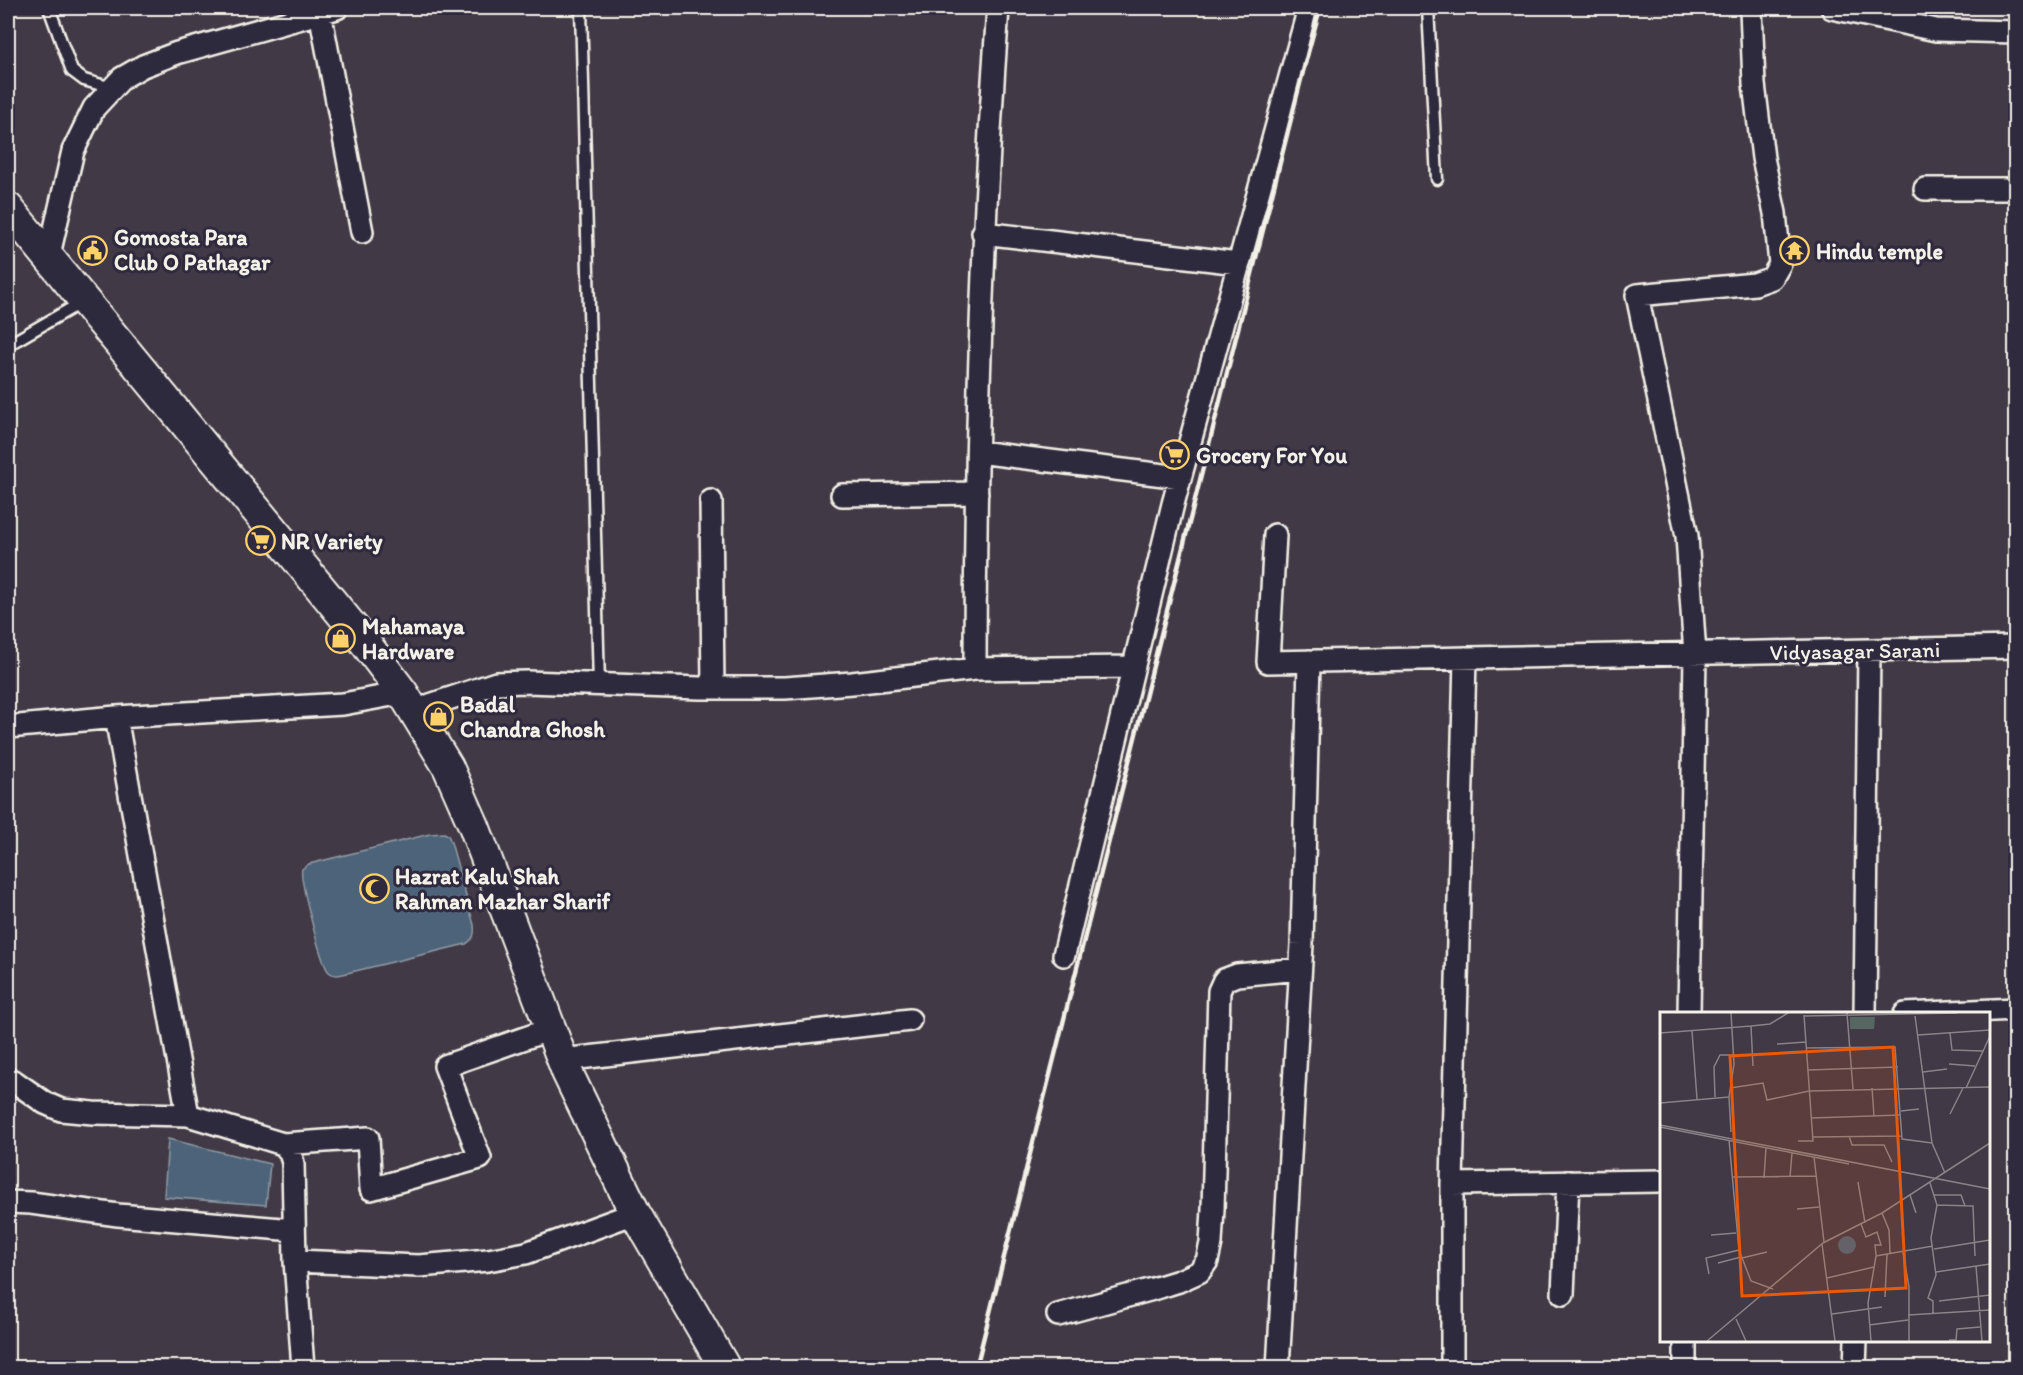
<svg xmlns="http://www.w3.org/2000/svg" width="2023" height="1375" viewBox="0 0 2023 1375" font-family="Itim,sans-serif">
<rect width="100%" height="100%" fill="#423946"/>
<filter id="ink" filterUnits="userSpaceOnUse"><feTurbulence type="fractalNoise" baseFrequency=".0167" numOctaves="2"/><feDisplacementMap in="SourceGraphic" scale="12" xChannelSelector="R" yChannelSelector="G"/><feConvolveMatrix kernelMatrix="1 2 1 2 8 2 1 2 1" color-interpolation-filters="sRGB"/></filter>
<g filter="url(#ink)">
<path fill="#4f444c" d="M495 1358 502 1367H453Z"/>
<path fill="#4e6379" stroke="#909ca5" stroke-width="1.5" d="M444 833 448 835 451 842 474 925C475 934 474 939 466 944L343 974C338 975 333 976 329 972 322 967 299 878 302 869L309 864 430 834Z
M168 1139 270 1164 266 1205 164 1197Z"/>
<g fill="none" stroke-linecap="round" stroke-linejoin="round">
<defs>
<path id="lane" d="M49 8 72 71 84 80 112 88
M581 8 599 685
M1428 8 1437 179
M8 345 82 302"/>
<path id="street" d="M1832 8 1936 30 2016 32
M320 12 362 232
M1925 189H2016
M983 233 1238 263
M48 259 73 151 94 108 122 78 143 66 177 53 337 8
M978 452 1180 477
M842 495 977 493
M711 501 713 688
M1275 535 1268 662 2016 647
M975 669C975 448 982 228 998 8
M416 713 430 705 496 683 527 682 700 688H785L852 683 975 669 1133 667
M116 717 188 1115
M8 727 116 717 343 704 403 693
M1064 955 1173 504 1309 8
M1689 1014 1695 655 1687 536 1637 295 1755 284 1772 278 1780 264 1775 213 1763 158 1754 84 1751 8
M1865 1014 1869 650
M1905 1014 2016 1009
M562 1060 910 1020
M8 1079 15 1082 45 1103 61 1110 93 1113 188 1115 283 1144 290 1152 293 1163 295 1261 303 1368
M283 1144 368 1138 371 1189 480 1158 445 1066 551 1029
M1452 1184 1662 1181
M8 1202 31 1203 118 1215 294 1230
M295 1261 419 1266 488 1260 526 1253 635 1213
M1563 1294 1568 1182
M1058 1315 1153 1289 1179 1281 1199 1272 1207 1261 1211 1243 1213 1209 1219 991 1224 980 1237 975 1300 969
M1278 1368 1302 944 1309 661
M1452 1368V1184L1465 658
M1685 1368V1340
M1855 1368 1856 1340"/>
<path id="secondary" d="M8 208 360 636 403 693 448 767 474 826 567 1072 635 1213 725 1368"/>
</defs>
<use href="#lane" stroke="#f4f1e8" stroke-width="15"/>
<use href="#street" stroke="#f4f1e8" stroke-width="26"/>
<use href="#secondary" stroke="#f4f1e8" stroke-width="34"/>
<use href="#lane" stroke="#2f2a3d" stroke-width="10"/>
<use href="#street" stroke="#2f2a3d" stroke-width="21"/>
<use href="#secondary" stroke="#2f2a3d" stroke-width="30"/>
<path stroke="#f4f1e8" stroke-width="4.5" d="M976 1368 1319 8"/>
</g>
</g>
<defs>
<symbol id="civic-ring" viewBox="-11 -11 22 22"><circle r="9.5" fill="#2f2a3d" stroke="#ffd166" stroke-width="1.5"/><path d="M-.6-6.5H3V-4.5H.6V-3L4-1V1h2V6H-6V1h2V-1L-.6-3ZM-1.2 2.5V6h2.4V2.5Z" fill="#ffd166"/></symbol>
<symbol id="temple-ring" viewBox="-11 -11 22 22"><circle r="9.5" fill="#2f2a3d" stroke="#ffd166" stroke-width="1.5"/><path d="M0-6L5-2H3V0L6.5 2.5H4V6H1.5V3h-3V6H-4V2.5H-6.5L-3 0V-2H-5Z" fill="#ffd166"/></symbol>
<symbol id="supermarket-ring" viewBox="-11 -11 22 22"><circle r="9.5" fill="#2f2a3d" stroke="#ffd166" stroke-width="1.5"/><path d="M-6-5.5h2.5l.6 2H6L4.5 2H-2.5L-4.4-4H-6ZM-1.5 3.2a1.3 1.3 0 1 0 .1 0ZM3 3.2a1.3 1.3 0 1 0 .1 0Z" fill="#ffd166"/></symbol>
<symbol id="shop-ring" viewBox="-11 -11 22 22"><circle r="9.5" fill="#2f2a3d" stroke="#ffd166" stroke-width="1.5"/><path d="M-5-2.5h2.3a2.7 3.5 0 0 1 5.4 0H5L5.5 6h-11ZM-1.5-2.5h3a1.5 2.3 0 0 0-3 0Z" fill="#ffd166"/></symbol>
<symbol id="mosque-ring" viewBox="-11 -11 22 22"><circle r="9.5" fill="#2f2a3d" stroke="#ffd166" stroke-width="1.5"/><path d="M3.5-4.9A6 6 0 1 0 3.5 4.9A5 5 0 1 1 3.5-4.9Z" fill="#ffd166"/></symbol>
</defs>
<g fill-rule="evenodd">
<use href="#civic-ring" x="76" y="234" width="33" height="33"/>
<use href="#temple-ring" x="1778" y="234" width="33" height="33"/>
<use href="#supermarket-ring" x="1158" y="438" width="33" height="33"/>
<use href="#supermarket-ring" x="244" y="524" width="33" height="33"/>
<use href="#shop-ring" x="324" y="622" width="33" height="33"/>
<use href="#shop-ring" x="422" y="700" width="33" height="33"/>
<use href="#mosque-ring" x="358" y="872" width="33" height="33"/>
</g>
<g text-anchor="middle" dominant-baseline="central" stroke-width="6" stroke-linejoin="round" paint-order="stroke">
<g font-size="22" font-weight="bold" fill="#f4f1e8" stroke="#2f2a3d" text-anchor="start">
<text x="114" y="237">Gomosta Para<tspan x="114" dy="25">Club O Pathagar</tspan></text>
<text x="1816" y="251">Hindu temple</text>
<text x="1196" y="455">Grocery For You</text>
<text x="281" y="541">NR Variety</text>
<text x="362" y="626">Mahamaya<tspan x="362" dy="25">Hardware</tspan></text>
<text x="460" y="704">Badal<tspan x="460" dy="25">Chandra Ghosh</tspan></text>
<text x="395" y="876">Hazrat Kalu Shah<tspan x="395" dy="25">Rahman Mazhar Sharif</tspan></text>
</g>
<g font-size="22" fill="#f4f1e8" stroke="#2f2a3d">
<text transform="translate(1855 651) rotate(-1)">Vidyasagar Sarani</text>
</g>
</g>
<g transform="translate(1660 1012)">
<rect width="330" height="330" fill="#423946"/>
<path d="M190 5H215L214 17H190Z" fill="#556760"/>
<path d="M178 233a9 9 0 1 1 18 0a9 9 0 1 1-18 0Z" fill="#4e6379"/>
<path fill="none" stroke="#898387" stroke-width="1.5" d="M71 1 74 52 69 85 71 120M187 1 193 77M144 4 297 1M255 4 272 131 285 161M91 14 110 12 128 1M32 19 37 87M0 21 91 14 93 54M290 21 292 38 323 39M258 23 330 18M117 32 146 30M146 36 235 35 242 127 272 131M289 52 315 54M148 58 238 55M263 60 287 57M70 76 103 71 107 88 149 79 330 75M212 76 214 104M306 76 330 24M55 85 54 55 60 43H73M0 91 69 85M241 99 259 97M290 102 303 76M151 106 241 103M0 113 330 177M0 115 189 152M189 124 192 133H224L232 150M153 125 241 124M69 128 79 238 91 269 113 277M138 129H153L144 3M154 145 164 230M73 165 156 164M130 165 132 141M104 166 106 136M198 170 205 211M270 171 277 193 271 226 276 263 268 286 273 289V301M250 183 256 201M274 183H301L305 194M277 193 313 194 315 244M137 197 159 195M222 201 229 218 230 241M201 212 206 225 217 220 221 233H215L216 243M51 223 76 221M162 232 175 329M274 237 330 228M243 240 249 275V329M82 246 107 240M58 251 81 245M316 254 322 329M276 260 330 252M49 262 46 246 79 238M167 266 214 255M225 285 227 242M279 289 330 283M172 302 222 295M248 303 330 298M76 307 86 329M209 313 248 308M289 328H296L297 317 320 315M47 329 163 231 222 201 330 131M211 329 208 291 216 244 273 234"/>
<path fill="#e8590c" fill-opacity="0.15" stroke="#e8590c" stroke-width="3" d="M233 35 246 276 82 284 70 44Z"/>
<rect width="330" height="330" fill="none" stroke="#f4f1e8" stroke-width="3"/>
</g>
<rect width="2023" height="1375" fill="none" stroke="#2f2a3d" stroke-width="30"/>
<rect x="15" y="15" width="1993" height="1345" fill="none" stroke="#f4f1e8" stroke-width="2" filter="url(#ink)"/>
</svg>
